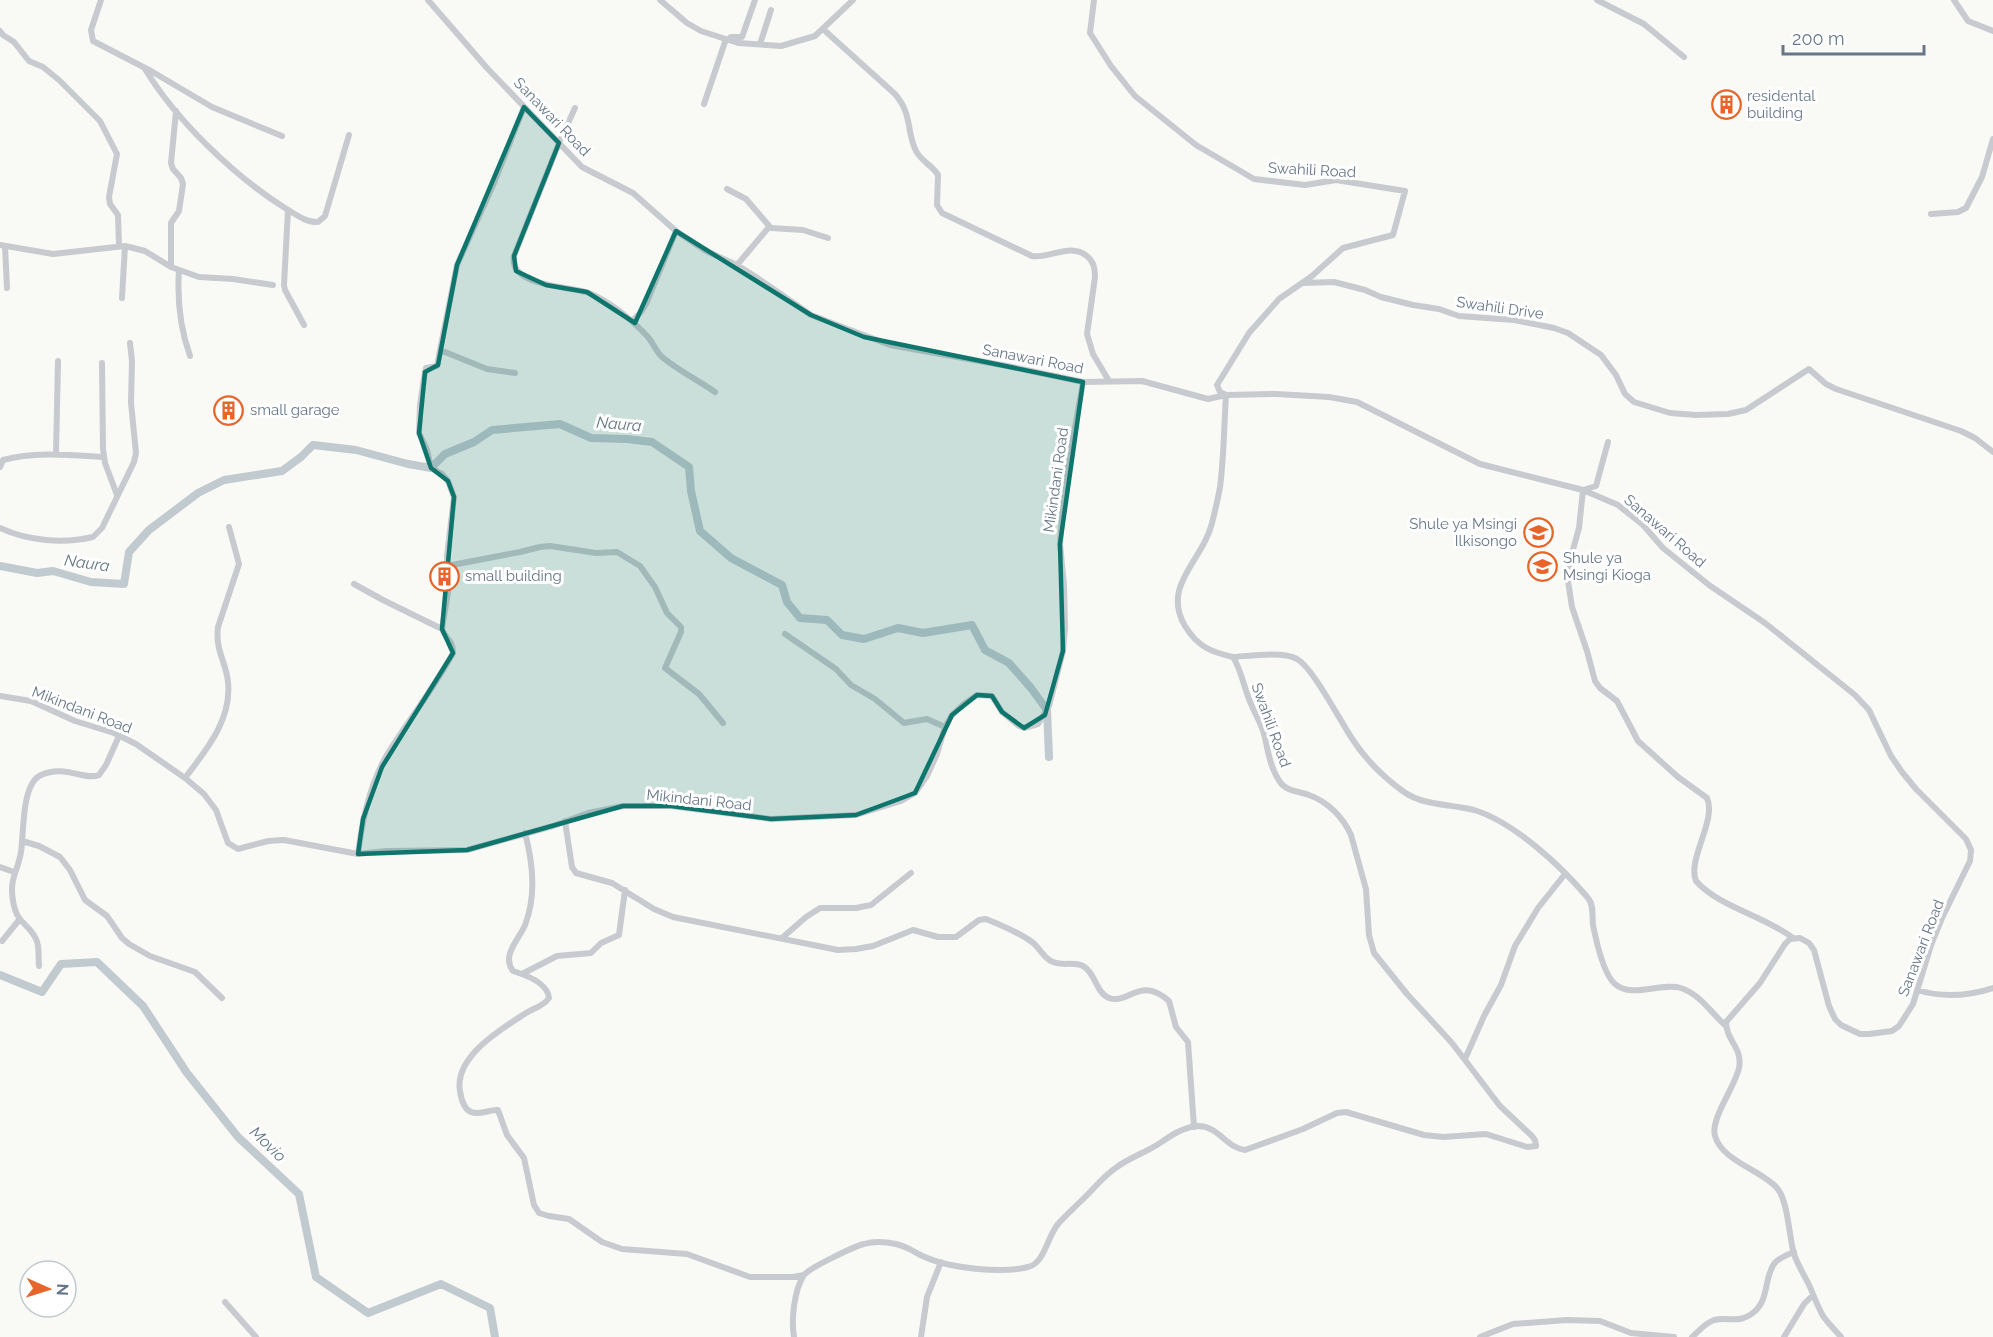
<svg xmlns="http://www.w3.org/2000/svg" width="1993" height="1337" viewBox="0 0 1993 1337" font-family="Raleway,sans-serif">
<rect width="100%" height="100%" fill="#f9f9f6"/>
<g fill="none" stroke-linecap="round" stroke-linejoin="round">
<path stroke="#c1cacf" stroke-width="8" d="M0 566 37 573 53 571 91 582 124 584 129 552 149 530 198 493 224 480 282 471 301 457 313 445 356 450 408 464 431 468 445 454 474 442 492 430 560 424 591 438 627 439 652 442 689 467 691 491 700 531 731 558 782 585 787 602 800 618 827 620 842 635 864 639 898 628 923 633 972 625 985 650 1009 663 1031 688 1047 710 1049 757
M0 975 42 992 61 964 97 962 143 1006 187 1073 238 1137 299 1194 316 1277 368 1313 441 1284 490 1308 495 1337"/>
<path stroke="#c7cace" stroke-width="6" d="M101 0 91 30 93 41 151 71 212 107 282 136
M428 0 487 68 582 167 633 193 676 231 706 251 737 265 756 277 811 315 890 345 1007 366 1083 382 1142 381 1208 399 1226 395 1276 394 1329 397 1357 402 1480 464 1583 490 1618 505 1643 525 1663 548 1709 585 1765 623 1855 695 1869 710 1891 756 1902 772 1916 789 1966 839 1971 850 1970 861 1942 918 1931 945 1913 1004 1899 1026 1892 1031 1869 1034H1860L1841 1025 1835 1019 1829 1006 1814 950 1809 943 1800 938 1790 939 1785 944 1760 983 1726 1022C1726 1041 1743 1047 1739 1068 1735 1087 1710 1119 1715 1136 1722 1161 1761 1170 1777 1188 1788 1200 1789 1237 1794 1254 1798 1266 1805 1276 1810 1287 1814 1297 1818 1307 1823 1316 1828 1323 1835 1330 1841 1337
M660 0 687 23 701 31 738 43 781 46 815 36 853 0
M1597 0 1644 24 1684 57
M1954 0 1968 21 1993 31
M823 29 895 94C913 115 906 131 916 151 921 161 933 166 938 175L937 205 942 213 1032 256C1050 259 1070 242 1087 256 1094 262 1095 269 1095 277L1087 334 1093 354 1109 381
M0 31 3 35 14 42 29 61 43 67 59 80 100 121 117 154 109 197 110 204 118 215 119 245
M728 39 731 37H742L755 0
M760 44 771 10
M145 69C176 120 234 176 285 208 295 214 307 223 318 222L325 216 349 135
M704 104 726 39
M575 108 559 143 514 256C508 287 571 286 589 293 613 303 631 319 648 337 653 343 656 351 661 356 677 370 698 380 715 392
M727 189 746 199 771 228 803 230 828 238
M288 210 284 285 285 290 304 325
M1931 214 1958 212 1966 208 1982 177 1993 139
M0 245 53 254 125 246 145 251 171 267 199 277 233 279 273 285
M5 246 7 288
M737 265 769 227
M171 267V223L179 211 183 184 181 178 173 169 171 163 176 111
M179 270C177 300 180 328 190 356
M1302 283 1334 282 1365 290 1381 297 1413 305 1439 309 1459 316 1514 320 1554 328 1568 333 1601 355 1616 375 1625 394 1634 402 1670 413 1696 415 1728 414 1746 410 1809 369 1826 384 1836 389 1961 431 1975 438 1993 452
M122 298 125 246
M632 321 641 312 646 304 676 231
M440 350 457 265 494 183 524 107
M102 363 103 449 105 463 117 495
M1608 442 1596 486 1583 490 1579 528 1569 564 1568 581 1572 607 1587 651 1595 681 1600 688 1617 701 1638 741 1678 777 1707 798C1717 820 1687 859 1696 881 1719 907 1765 916 1793 938
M56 454 58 361
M0 467 3 460C36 451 71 455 104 457
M0 528C28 541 63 544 93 537L102 528 134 462 136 453 131 403 132 361 130 343
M447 566 520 552 540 547 550 546 596 553 617 552 640 566 655 587 667 613 681 627V632L665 668 699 694 723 723
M354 584 383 600 442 629
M785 634 836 669 851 685 875 699 904 723 927 719 945 727
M1233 657C1250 656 1282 651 1297 659 1313 668 1339 719 1351 737 1365 759 1383 777 1404 792 1424 806 1452 804 1474 810 1514 822 1562 867 1588 898 1594 905 1592 916 1593 925 1596 940 1603 974 1615 984 1632 999 1661 982 1681 988 1701 995 1711 1013 1726 1026
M0 696 31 701 75 721 114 733 136 744 185 778 204 794 216 810 228 843 238 849 268 841 284 840 358 854 386 851 467 850 553 826 588 813 623 806H671L771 819 856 815 901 801 915 793 927 776 937 754 945 727 952 715 964 704 977 695 992 696 1002 712 1019 726 1024 728 1038 724 1049 706 1063 651 1065 628 1064 585 1060 544 1064 490 1083 382
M185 778C206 750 232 720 228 682 226 661 215 651 218 627L239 564 229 527
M565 821 572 867 576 873 612 883 654 909 673 917 838 950 856 949 873 946 913 930 938 937H956L979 920 986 919C1001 925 1018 932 1032 942 1039 947 1043 957 1051 961 1061 967 1073 961 1083 966 1095 972 1096 993 1109 998 1128 1005 1140 975 1169 1001L1176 1027 1188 1042 1194 1127
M525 833C533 863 537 895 525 925 519 940 501 955 513 971 526 975 548 983 549 998 544 1006 534 1008 526 1013 501 1029 454 1057 460 1091 461 1098 464 1109 471 1112 480 1116 490 1109 498 1110L507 1135 524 1158 534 1205 539 1213 549 1216 569 1219 602 1242 622 1249 687 1254 750 1277H793L804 1275
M22 841 39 846 60 857 70 870 85 900 107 916 122 938 129 944 150 956 195 972 222 998
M358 854C362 820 370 783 388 753 409 720 434 688 453 653 453 639 445 639 442 629L448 592 447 556 454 497 448 481 442 474 431 468 427 450 419 433 420 405 425 372 426 368 437 366 440 350 487 369 515 373
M0 867 14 872
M782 938 806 917 820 908H856L871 905 911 873
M2 941 19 920
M39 966C38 958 40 947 36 939 28 922 17 925 13 901 9 878 18 871 21 852 24 834 21 784 41 775 65 764 84 781 99 775L106 765 119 736
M522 974 557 956 591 953 601 943 619 935 625 890
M1917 990C1943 998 1968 996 1993 988
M1465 1059 1484 1016 1501 985 1515 946 1538 908 1565 874
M225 1302 256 1337
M794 1337C791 1320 794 1290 804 1275 809 1268 855 1246 864 1244 874 1241 886 1242 896 1244 907 1246 915 1253 925 1257 949 1268 1002 1274 1028 1267 1045 1263 1047 1237 1058 1224 1065 1216 1073 1209 1081 1201 1093 1190 1103 1176 1117 1167 1129 1158 1144 1153 1157 1145 1169 1137 1182 1127 1198 1126 1219 1126 1226 1148 1245 1150L1303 1129 1337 1113 1346 1112 1424 1135 1443 1137 1486 1134 1527 1147 1536 1146 1535 1140 1532 1136 1500 1106 1452 1043 1407 994 1374 953 1369 935 1366 889 1351 835C1343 817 1328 802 1309 795 1299 791 1287 792 1280 782 1270 768 1268 750 1264 734 1261 723 1255 714 1251 704 1244 689 1242 671 1233 657 1211 652 1198 647 1185 626 1161 585 1203 561 1212 523 1215 511 1218 499 1220 487 1224 457 1224 426 1226 395L1220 392 1217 385 1249 333 1279 299 1312 276 1343 248 1393 235 1405 191 1336 180 1305 185 1254 179 1196 145 1135 96 1111 66 1090 33 1094 0
M921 1337 927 1297 941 1262
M1480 1337 1513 1324 1567 1320 1600 1321 1631 1333 1674 1337
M1692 1337C1699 1331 1705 1323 1714 1320 1731 1316 1738 1325 1754 1312 1769 1300 1764 1278 1774 1264 1778 1258 1787 1255 1794 1252
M1784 1337 1804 1304 1813 1295"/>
</g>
<path fill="#0f766e" fill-opacity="0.2" stroke="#0f766e" stroke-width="4.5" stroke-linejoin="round" d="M524 107 559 143 514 256 516 271 546 285 587 292 635 323 676 231 811 315 864 337 1083 382 1060 544 1063 651 1045 715 1024 728 1002 712 992 696 977 695 952 715 915 793 856 815 771 819 671 806H623L467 850 358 854 363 819 382 767 453 653 442 629 454 497 448 481 431 468 419 433 425 372 438 365 457 265Z"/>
<defs>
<symbol id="building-ring" viewBox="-11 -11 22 22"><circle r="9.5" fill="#fff" stroke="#e6652a" stroke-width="1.5"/><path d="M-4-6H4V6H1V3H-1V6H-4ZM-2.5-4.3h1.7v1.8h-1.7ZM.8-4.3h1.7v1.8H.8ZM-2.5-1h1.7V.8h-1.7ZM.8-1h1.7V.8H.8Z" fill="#e6652a"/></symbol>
<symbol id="school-ring" viewBox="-11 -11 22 22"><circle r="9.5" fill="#fff" stroke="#e6652a" stroke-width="1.5"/><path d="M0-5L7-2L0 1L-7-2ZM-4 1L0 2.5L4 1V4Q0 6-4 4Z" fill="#e6652a"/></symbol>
</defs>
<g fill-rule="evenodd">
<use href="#building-ring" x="1710" y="88" width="33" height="33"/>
<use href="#building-ring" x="212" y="394" width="33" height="33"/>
<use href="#school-ring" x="1522" y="516" width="33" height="33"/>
<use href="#school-ring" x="1526" y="550" width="33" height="33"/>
<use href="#building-ring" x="428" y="560" width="33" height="33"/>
</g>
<g text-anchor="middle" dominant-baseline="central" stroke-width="6" stroke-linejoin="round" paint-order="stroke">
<g font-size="15" fill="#677788" stroke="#fff" text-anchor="start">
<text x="1747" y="96">residental<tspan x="1747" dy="17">building</tspan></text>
<text x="250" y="410">small garage</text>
<text x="1517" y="524" text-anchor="end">Shule ya Msingi<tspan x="1517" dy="17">Ilkisongo</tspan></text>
<text x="1563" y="558">Shule ya<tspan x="1563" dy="17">Msingi Kioga</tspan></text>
<text x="465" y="576">small building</text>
</g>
<g font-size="15" fill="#677788" stroke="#fff">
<text transform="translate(552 117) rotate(46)">Sanawari Road</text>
<text transform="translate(1312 170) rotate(3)">Swahili Road</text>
<text transform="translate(1500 308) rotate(8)">Swahili Drive</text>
<text transform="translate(1033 359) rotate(11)">Sanawari Road</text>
<text transform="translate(1056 480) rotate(-82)">Mikindani Road</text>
<text transform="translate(1665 531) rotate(41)">Sanawari Road</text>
<text transform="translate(82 710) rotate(21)">Mikindani Road</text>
<text transform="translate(1271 725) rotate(70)">Swahili Road</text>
<text transform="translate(699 800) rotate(6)">Mikindani Road</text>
<text transform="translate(1921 948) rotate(-69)">Sanawari Road</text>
</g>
<g font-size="16" font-style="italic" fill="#637783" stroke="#fff">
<text transform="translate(619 424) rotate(5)">Naura</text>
<text transform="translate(87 563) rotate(8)">Naura</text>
<text transform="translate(268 1144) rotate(44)">Movio</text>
</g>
</g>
<g transform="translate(48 1289) rotate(93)"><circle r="28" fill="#ffffff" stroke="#c2c9cf" stroke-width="1.5"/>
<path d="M0-4.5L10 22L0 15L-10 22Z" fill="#e6652a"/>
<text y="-9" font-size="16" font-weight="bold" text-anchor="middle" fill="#677788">N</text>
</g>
<path d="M1783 45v9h141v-9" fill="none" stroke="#677788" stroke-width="3"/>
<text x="1792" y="45" font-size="18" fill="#677788" stroke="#ffffff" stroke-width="4.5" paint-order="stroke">200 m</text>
</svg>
